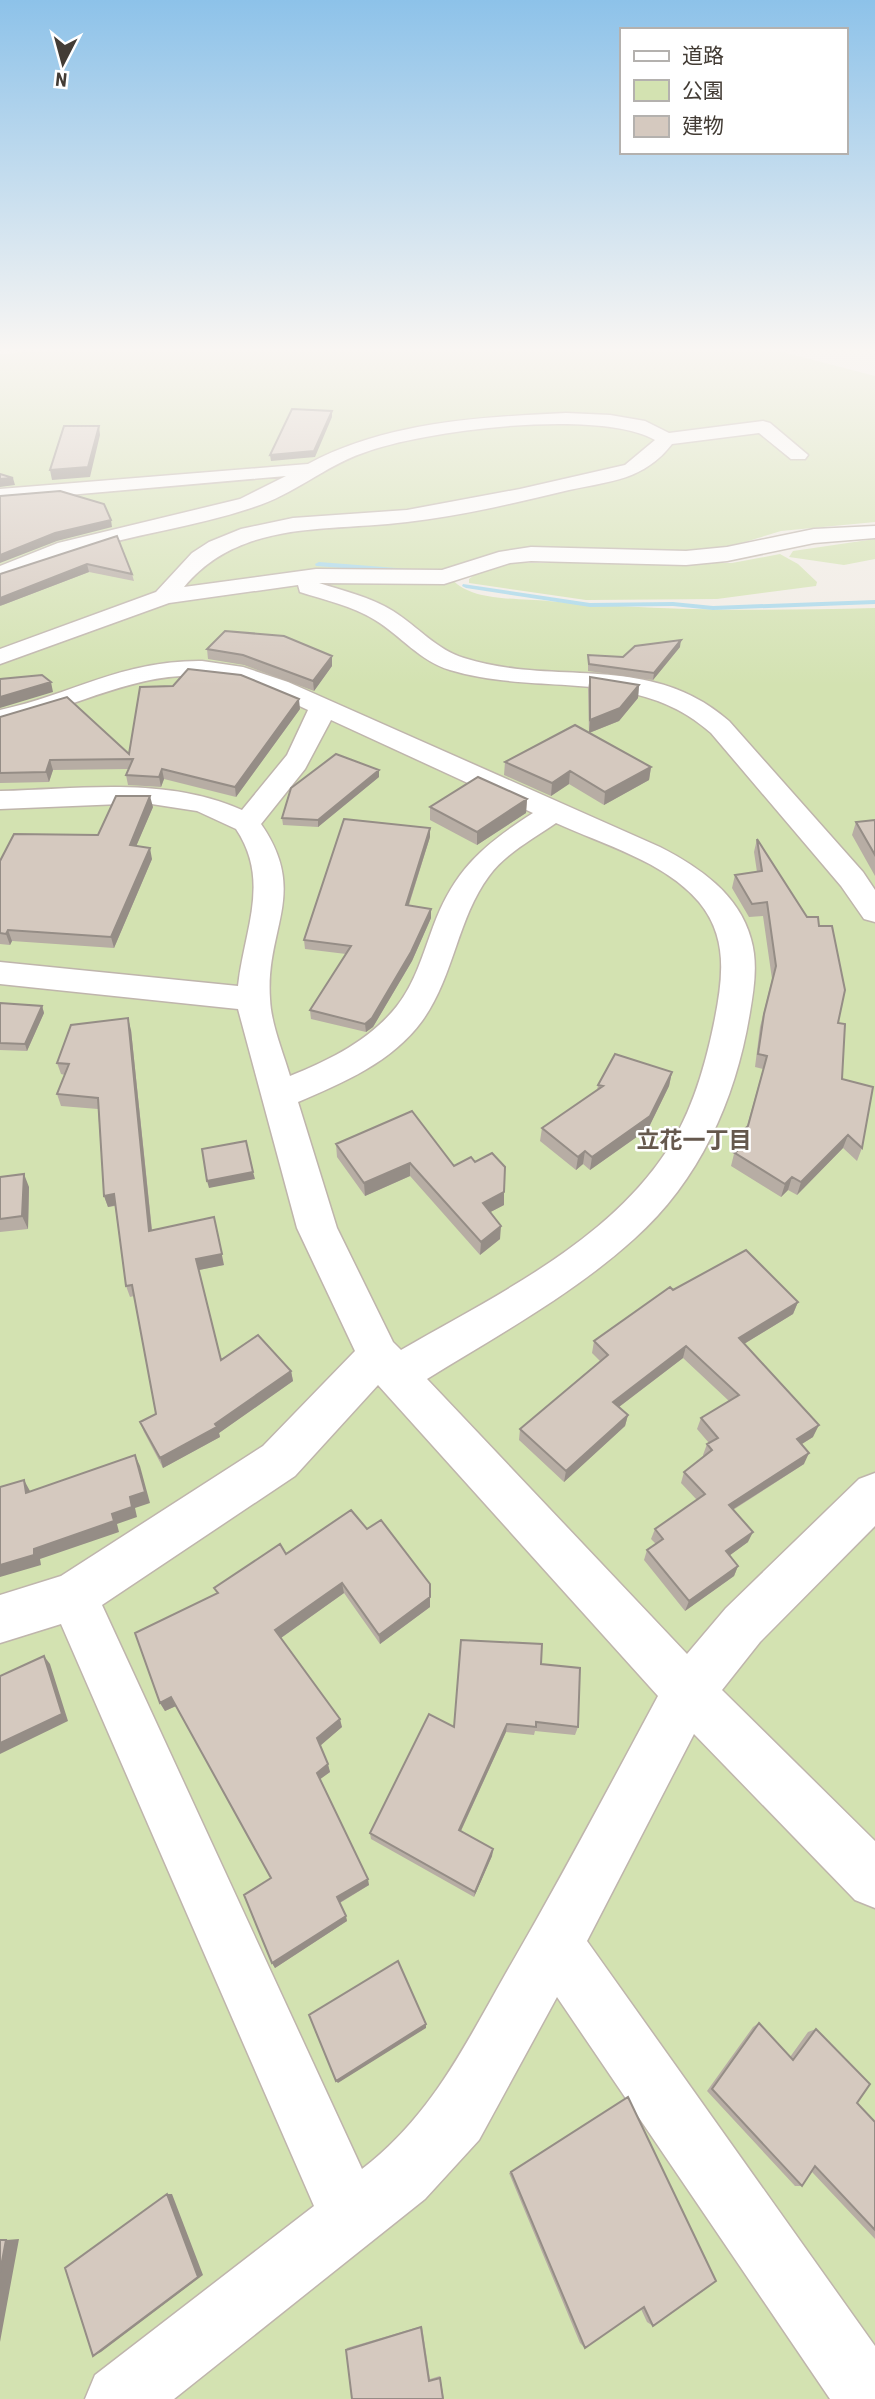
<svg xmlns="http://www.w3.org/2000/svg" width="875" height="2399" viewBox="0 0 875 2399" font-family="'Roboto Condensed','Noto Sans JP',sans-serif">
<rect width="100%" height="100%" fill="#f1ece5"/>
<path fill="#d3e2b1" d="M58 350H775L875 376V522L781 531 712 552 482 560 452 579C471 602 520 598 548 601 658 611 765 611 875 608V2399H0V354Z
M875 539V559L844 565 789 557 793 551Z
M780 554 798 564 817 582 816 586 717 599 586 600 469 583V579L481 570 506 563H732Z"/>
<g fill="none" stroke-linecap="round" stroke-linejoin="round">
<path fill="#a6d7ea" fill-rule="evenodd" d="M319 562 422 570 426 572 422 574 316 566 315 564Z
M463 584 590 603 673 602 713 606 875 600V604L713 610 673 606 590 607 466 588 462 586Z"/>
<defs>
<path id="minor" d="M566 413 610 415 645 421 669 433 763 421 770 423 808 455 805 459H791L759 433 672 444C644 480 611 481 569 490 515 503 461 516 407 522 328 532 240 519 184 587L316 569 442 570 499 552 531 547 686 551 727 547 814 529 875 526V538L814 543 727 561 686 565 531 561 510 563 444 584 319 583C344 591 370 597 393 611 417 626 437 650 464 658 555 687 650 651 729 721L863 872 875 890V922L864 919 841 886 711 733C637 666 539 697 450 670 420 661 401 636 375 620 352 606 325 600 300 592L298 585 169 603 0 664V649L156 592 192 553 209 542 241 529 293 518 407 510 520 489 625 465 655 440C600 408 423 430 363 453 325 466 293 495 254 507 196 527 133 534 74 553 49 561 26 574 0 581V566L58 543 240 499 286 476 0 501V489L308 464C386 422 480 417 566 413Z
M202 661 243 667 288 682 660 847C699 867 739 894 751 939 758 963 754 988 750 1012 736 1099 700 1180 634 1239 572 1295 498 1335 427 1379L687 1654 726 1608 859 1479 875 1473V1526L760 1642 722 1690 875 1841V1908L855 1900 694 1734 587 1941 875 2346V2399H830L557 1997 479 2140 425 2199 174 2399H85L95 2375 314 2206 61 1624 0 1643V1595L61 1576 263 1446 355 1351 297 1228 238 1009 0 984V962L238 986C244 930 271 881 236 829L197 811 145 803 0 809V791C81 789 166 776 242 810L287 755 308 710C284 699 259 686 233 680 150 661 79 708 0 726V710C73 694 123 660 202 661ZM331 720 533 813C483 845 454 870 433 927 423 954 415 983 397 1006 370 1040 330 1060 290 1076 283 1052 271 1024 270 999 265 928 309 893 261 824L305 769ZM556 823C604 845 664 861 699 902 728 937 723 977 715 1018 706 1064 692 1113 666 1152 605 1244 494 1296 401 1350L393 1342 337 1228 298 1102C343 1083 392 1062 422 1021 454 977 457 919 489 876 506 853 533 839 556 823ZM378 1385 658 1696C608 1789 559 1882 506 1973 464 2047 431 2116 362 2169L102 1605 295 1476Z"/>
</defs>
<use href="#minor" stroke="#bfb5ac" stroke-width="3"/>
<use href="#minor" fill="#fff" fill-rule="evenodd"/>
</g>
<path fill="#b7ada4" d="M117 536 132 574 134 581 89 572 0 606Z
M680 647 653 680 588 671V655L623 657Z
M207 649 332 666 314 691 244 665 208 659Z
M590 677 639 685 638 698 619 721 589 733 588 689Z
M300 709 236 797 164 779 161 787 128 785 126 775 129 769 53 770 49 782 0 783V717L129 754Z
M505 762 651 767 649 780 604 805 569 784 551 796 504 775Z
M379 777 318 827 283 825 282 818Z
M527 799 526 813 477 845 430 820V807Z
M153 807 136 846 152 859 114 948 12 941 10 945 0 944V861L98 835Z
M875 820V876L852 835 856 822Z
M430 837 409 905 431 918 412 961 373 1027 366 1032 311 1019 310 1010 346 954 305 949 304 940Z
M757 839 838 1023 842 1079 862 1148 857 1161 843 1148 797 1195 788 1190 781 1197 731 1166 734 1154 731 1152 734 1139 747 1126 763 1069 755 1067 760 1027 772 979 763 916 749 917 732 888 735 875 757 872 754 852Z
M0 1003 42 1006 44 1013 27 1051 0 1050Z
M131 1030 152 1230 224 1265 199 1270 221 1359 291 1371 293 1381 219 1433 220 1437 163 1468 144 1432 140 1422 156 1414 134 1296 130 1297 126 1286 115 1206 108 1207 104 1196 98 1109 61 1106 57 1094 65 1075 61 1074 57 1063Z
M672 1072 669 1086 648 1129 590 1170 583 1164 576 1170 540 1141 542 1128 597 1091 598 1085Z
M336 1144 454 1166 504 1192V1205L490 1212 500 1239 480 1255 410 1176 365 1196 337 1157Z
M0 1177 29 1187 28 1229 0 1232Z
M673 1290 798 1302 793 1314 744 1344 813 1437 802 1444 804 1464 733 1510 748 1542 730 1555 738 1566 734 1576 685 1611 644 1560 647 1550 656 1544 651 1539 655 1529 697 1500 681 1483 684 1472 704 1457 703 1455 707 1444 709 1443 697 1429 701 1418 729 1401 683 1358 619 1407 628 1415 625 1426 564 1482 519 1440 520 1429 600 1361 592 1353 594 1341Z
M367 1529 430 1584V1607L380 1644 344 1593 281 1638 342 1727 320 1745 330 1772 320 1779 369 1885 340 1903 347 1921 275 1968 272 1963 271 1879 176 1706 165 1711 160 1703 217 1594 214 1588 286 1554Z
M541 1664 578 1727 575 1735 535 1731 534 1735 506 1732 461 1831 493 1849 492 1856 474 1897 371 1839 370 1833 454 1727Z
M759 2023 790 2057 808 2032 816 2029 857 2103 875 2122V2239L812 2172 802 2186H795L707 2091 753 2027Z
M623 2100 653 2326 647 2322 641 2309 585 2348 580 2343 509 2173Z
M422 2326 430 2379 440 2376 444 2399 346 2350 347 2348Z"/>
<path fill="#958d86" d="M332 411V417L315 457 271 461 270 455Z
M99 426 100 435 90 477 52 480 50 470Z
M13 478 15 485 0 487V479Z
M111 520 112 527 57 541 0 563V555L55 533Z
M87 564 89 572 0 606V598Z
M681 640 680 647 653 680 654 673Z
M332 656V666L314 691 313 681Z
M51 682 53 692 0 708V697Z
M639 685 638 698 619 721 589 733 590 720Z
M299 699 300 709 236 797 235 787Z
M50 760 53 770 49 782 46 772Z
M651 767 649 780 604 805 605 792Z
M162 769 164 779 161 787 159 777Z
M379 770V777L318 827V820Z
M570 771 569 784 551 796 552 783Z
M150 796 153 807 132 856 130 845Z
M527 799 526 813 477 845V832Z
M430 828V837L406 913V905Z
M150 848 152 859 114 948 111 937Z
M431 909V918L412 961 373 1027 366 1032 365 1024Z
M8 930 12 941 10 945 6 934Z
M42 1006 44 1013 27 1051 25 1044Z
M128 1018 131 1030 153 1242 149 1231Z
M672 1072 669 1086 648 1129 590 1170 592 1157Z
M848 1135 843 1148 797 1195 801 1182Z
M585 1151 583 1164 576 1170 578 1157Z
M410 1163V1176L365 1196 364 1183Z
M253 1172 255 1179 209 1188 207 1181Z
M24 1174 29 1187 28 1229 22 1216Z
M792 1177 788 1190 781 1197 785 1184Z
M504 1192V1205L483 1216V1203Z
M114 1194 117 1205 108 1207 104 1196Z
M214 1217 224 1265 199 1270 196 1259Z
M501 1226 500 1239 480 1255 481 1242Z
M798 1302 793 1314 734 1350 739 1338Z
M686 1346 683 1358 611 1413 613 1402Z
M291 1371 293 1381 219 1433 220 1437 163 1468 160 1458 215 1424Z
M628 1415 625 1426 564 1482 566 1471Z
M819 1425 813 1437 792 1450 797 1439Z
M809 1453 804 1464 724 1515 729 1505Z
M135 1455 140 1466 150 1503 135 1508 137 1517 117 1524 119 1532 40 1559 41 1565 0 1577V1565L34 1549 130 1497Z
M24 1480 30 1491 32 1504 26 1493Z
M753 1532 748 1542 722 1561 726 1551Z
M738 1566 734 1576 685 1611 689 1601Z
M342 1583 344 1593 278 1640 275 1630Z
M430 1597V1607L380 1644 379 1635Z
M44 1656 50 1664 68 1721 0 1754V1743Z
M171 1697 176 1706 165 1711 160 1703Z
M340 1719 342 1727 320 1746 317 1738Z
M507 1724 506 1732 458 1837 459 1830Z
M328 1764 330 1772 319 1780 317 1773Z
M493 1849 492 1856 474 1897 475 1892Z
M368 1879 369 1885 339 1903 337 1897Z
M346 1916 347 1921 275 1968 272 1963Z
M426 2024V2028L338 2083 336 2081Z
M167 2194H172L203 2275 101 2352 93 2356Z
M19 2239 0 2342V2272L6 2240Z"/>
<path fill="#d5c9bf" stroke="#958d86" stroke-width="2" d="M292 409 332 411 314 451 270 455Z
M64 426H99L88 467 50 470Z
M0 474 13 478 0 479Z
M60 491 104 504 111 520 55 533 0 555V496Z
M117 536 132 574 87 564 0 598V574Z
M225 631 284 636 332 656 313 681 243 655 207 649Z
M681 640 654 673 589 664 588 655 623 657 635 646Z
M188 669 241 675 299 699 235 787 162 769 159 777 126 775 133 759 50 760 46 772 0 773V717L67 697 129 754 140 687 173 686Z
M42 675 51 682 0 697V679Z
M590 677 639 685 620 708 590 720Z
M575 725 651 767 605 792 570 771 552 783 505 762Z
M336 754 379 770 318 820 282 818 291 788Z
M478 777 527 799 477 832 430 807Z
M116 796H150L130 845 150 848 111 937 8 930 6 934 0 933V861L14 834 98 835Z
M344 819 430 828 406 905 431 909 411 952 372 1018 365 1024 310 1010 351 946 304 940Z
M875 820V855L856 822Z
M757 839 807 917H818L819 926H832L845 990 838 1023 845 1024 842 1079 873 1087 862 1148 848 1135 801 1182 792 1177 785 1184 735 1153 744 1144 734 1139 748 1126 767 1056 758 1054 764 1014 776 966 767 902 752 904 735 875 762 871Z
M0 1003 42 1006 25 1044 0 1043Z
M128 1018 149 1231 214 1217 222 1254 196 1259 221 1360 258 1335 291 1371 215 1424 217 1427 160 1458 140 1422 156 1414 132 1285 126 1286 114 1194 104 1196 98 1098 57 1094 69 1064 57 1063 71 1025Z
M615 1054 672 1072 650 1116 592 1157 585 1151 578 1157 542 1128 603 1086 598 1085Z
M412 1111 454 1166 471 1157 475 1162 492 1153 505 1167 504 1192 483 1203 501 1226 481 1242 410 1163 364 1183 336 1144Z
M246 1141 253 1172 207 1181 202 1149Z
M24 1174 22 1216 0 1219V1177Z
M746 1250 798 1302 739 1338 819 1425 797 1439 809 1453 729 1505 753 1532 726 1551 738 1566 689 1601 647 1550 663 1539 655 1529 705 1494 684 1472 712 1450 707 1444 718 1438 701 1418 739 1395 686 1346 613 1402 628 1415 566 1471 520 1429 608 1355 594 1341 670 1287 673 1290Z
M135 1455 145 1492 130 1497 132 1507 112 1514 114 1521 34 1549V1555L0 1565V1487L24 1480 26 1493Z
M351 1510 367 1529 381 1520 430 1584V1597L379 1635 342 1583 275 1630 340 1719 317 1738 328 1764 317 1773 368 1879 337 1897 346 1916 272 1963 244 1895 271 1878 171 1697 160 1703 135 1633 218 1593 214 1588 280 1544 286 1554Z
M461 1640 542 1644 541 1664 580 1668 578 1727 536 1722V1727L507 1724 459 1830 493 1849 475 1892 370 1833 429 1714 454 1727Z
M44 1656 62 1714 0 1743V1676Z
M398 1961 426 2024 336 2081 309 2015Z
M759 2023 793 2060 816 2029 870 2084 857 2103 875 2122V2230L815 2166 802 2186 712 2089Z
M628 2097 716 2281 653 2326 644 2307 585 2348 511 2172Z
M167 2194 198 2277 93 2356 65 2268Z
M0 2240H6L0 2272Z
M421 2327 429 2381 440 2378 443 2399H352L346 2350Z"/>
<linearGradient id="sky" x2="0" y2="1"><stop stop-color="#8dc2e9"/><stop offset="0.51" stop-color="#f9f6f3"/><stop offset="1" stop-color="#f9f6f3" stop-opacity="0"/></linearGradient>
<rect width="875" height="686" fill="url(#sky)"/>
<g text-anchor="middle" dominant-baseline="central" stroke-width="5" stroke-linejoin="round" paint-order="stroke">
<g font-size="23" font-weight="bold" fill="#65584d" stroke="#fff">
<text x="694" y="1140">立花一丁目</text>
</g>
</g>
<rect x="620" y="28" width="228" height="126" fill="#ffffff" stroke="#b4b1ae" stroke-width="2"/>
<rect x="634" y="51" width="35" height="10" fill="#ffffff" stroke="#b4b1ae" stroke-width="2"/>
<text x="682" y="63" font-size="21" fill="#433c35">道路</text>
<rect x="634" y="80" width="35" height="21" fill="#d3e2b1" stroke="#b4b1ae" stroke-width="2"/>
<text x="682" y="98" font-size="21" fill="#433c35">公園</text>
<rect x="634" y="116" width="35" height="21" fill="#d5c9bf" stroke="#b4b1ae" stroke-width="2"/>
<text x="682" y="133" font-size="21" fill="#433c35">建物</text>
<g transform="translate(63 63) rotate(186)" stroke="#ffffff" stroke-width="5" paint-order="stroke">
<path d="M0-5L12 26L0 18L-12 26Z" fill="#433c35"/>
<text y="-10" font-size="19" font-weight="bold" text-anchor="middle" fill="#433c35">N</text>
</g>
</svg>
